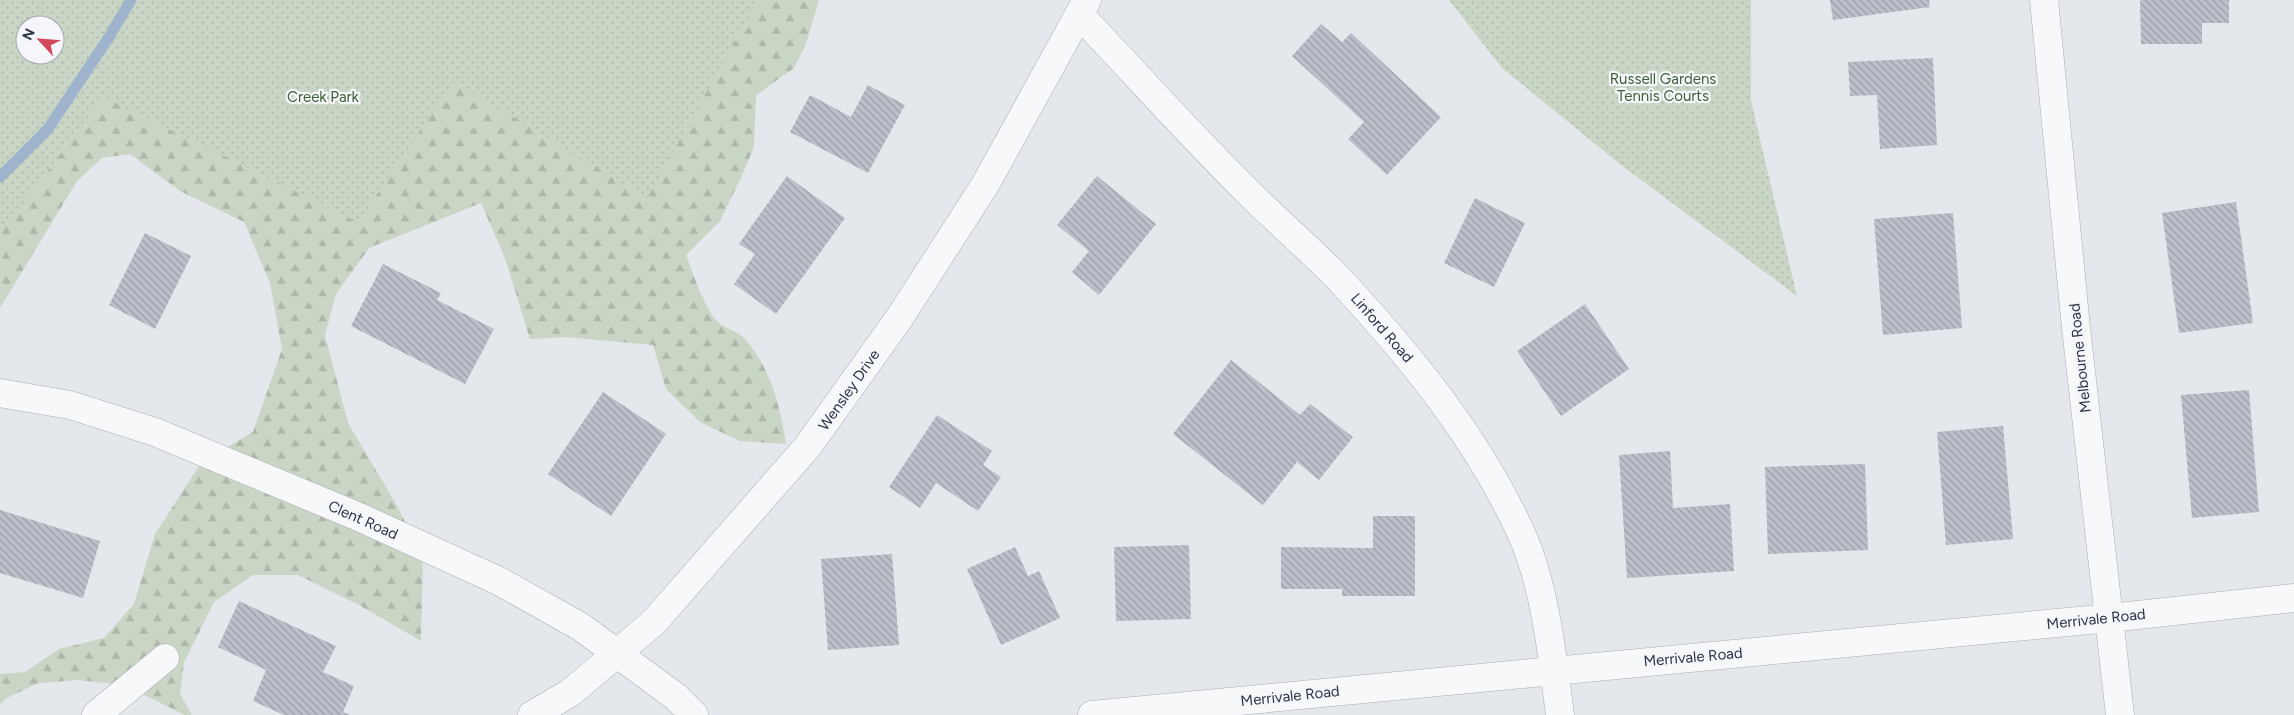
<svg xmlns="http://www.w3.org/2000/svg" width="2294" height="715" viewBox="0 0 2294 715" font-family="Figtree,sans-serif">
<defs>
<pattern id="forest-firs" width="22" height="20" patternUnits="userSpaceOnUse" patternTransform="scale(1.25)"><rect width="22" height="20" fill="#c9d6c5"/><path d="M5 1l3.5 6h-7zM16 11l3.5 6h-7z" fill="#adb8ab"/></pattern>
<pattern id="park-dots" width="8" height="8" patternUnits="userSpaceOnUse" patternTransform="scale(1.25)"><rect width="8" height="8" fill="#c9d6c5"/><path d="M2 2h.1M6 6h.1" fill="none" stroke="#adb8ab" stroke-width="1.8" stroke-linecap="round"/></pattern>
<pattern id="building-back-hatch" width="6" height="6" patternUnits="userSpaceOnUse" patternTransform="scale(1.25)"><rect width="6" height="6" fill="#bbc0ca"/><path d="M-1 5l2 2M0 0l6 6M5-1l2 2" fill="none" stroke="#989da6"/></pattern>
</defs>
<rect width="100%" height="100%" fill="#e4e7ec"/>
<path fill="url(#forest-firs)" fill-rule="evenodd" d="M0 0H819L806 44 794 68 756 95 754 147 740 180 720 221 686 255C692 271 706 313 719 323 726 329 738 331 745 339 771 369 780 405 786 444L740 441 700 422 666 389 653 345 566 337 530 339 505 258 481 203 369 248 336 294 325 335 348 423 396 504 423 557 421 641 359 605 298 575H253L214 602 184 663 180 694 192 715H185L124 685 78 680 38 683 5 699 0 705V674L25 672 59 649 104 638 134 604 155 534 201 463 253 432 282 349 270 283 244 222 180 191 130 154 102 158 77 181 0 308ZM25 25H55V55H25Z"/>
<path fill="url(#park-dots)" fill-rule="evenodd" d="M0 0H758L647 198 454 81 358 222 104 97 0 233ZM25 25H55V55H25Z
M1449 0H1751V101L1797 296 1621 165 1502 68Z"/>
<g fill="none" stroke-linecap="round" stroke-linejoin="round">
<path stroke="#9fb4cc" stroke-width="11" d="M0 177 48 129 109 37 131 0"/>
</g>
<path fill="url(#building-back-hatch)" d="M1830 0H1929L1930 7 1833 20Z
M2140 0H2229V23H2202V44H2141Z
M1321 24 1342 42 1351 33 1441 117 1387 175 1348 139 1364 122 1292 56Z
M1933 58 1937 145 1880 149 1877 95 1850 96 1848 62Z
M868 85 905 105 868 173 790 132 810 95 851 117Z
M787 176 845 218 776 314 734 284 755 254 739 244Z
M1097 176 1156 224 1099 295 1072 272 1089 251 1057 225Z
M1475 198 1525 223 1494 287 1444 263Z
M2236 202 2253 323 2179 333 2162 213Z
M1953 213 1962 328 1883 335 1874 219Z
M145 233 191 256 155 329 109 305Z
M383 264 441 293 437 300 494 329 465 384 351 326Z
M1585 304 1629 369 1561 416 1517 351Z
M1231 360 1300 415 1310 404 1353 437 1319 480 1297 462 1263 505 1173 434Z
M2249 390 2259 512 2192 518 2181 395Z
M603 392 666 434 611 516 548 474Z
M937 415 992 451 983 465 1001 477 978 511 936 483 920 508 889 487Z
M2003 426 2013 539 1946 545 1937 432Z
M1670 451 1673 508 1730 504 1734 571 1627 578 1619 455Z
M1865 464 1868 550 1768 554 1765 467Z
M0 510 100 541 83 598 0 573Z
M1373 516H1415V596H1342V589H1281V547L1373 548Z
M1189 545 1191 619 1116 621 1114 547Z
M1015 547 1028 576 1039 571 1060 618 1001 645 967 569Z
M892 554 899 645 828 650 821 559Z
M239 601 336 646 323 672 354 686 343 712 350 715H284L253 701 266 670 218 647Z"/>
<g fill="none" stroke-linecap="round" stroke-linejoin="round">
<defs>
<path id="minor" d="M2044 0 2076 328 2120 715
M1079 14C1135 73 1190 135 1248 192 1278 222 1311 250 1340 280 1412 358 1478 438 1522 535 1545 586 1553 660 1560 715
M0 393 70 405 155 432 359 517 499 581 581 627 676 697 694 715
M96 715 165 658
M532 715 570 693 654 622 808 446 900 317 985 185 1087 0
M1092 715 2110 618 2294 598"/>
</defs>
<use href="#minor" stroke="#a9aeb7" stroke-width="29"/>
<use href="#minor" stroke="#f7f8fa" stroke-width="28"/>
</g>
<g text-anchor="middle" dominant-baseline="central" stroke-width="4.5" stroke-linejoin="round" paint-order="stroke">
<g font-size="15" fill="#3f6138" stroke="#f4f6f9">
<text x="1663" y="79">Russell Gardens<tspan x="1663" dy="17">Tennis Courts</tspan></text>
<text x="323" y="97">Creek Park</text>
</g>
<g font-size="15" fill="#2b3445" stroke="#f4f6f9">
<text transform="translate(1382 328) rotate(49)">Linford Road</text>
<text transform="translate(2080 358) rotate(-96)">Melbourne Road</text>
<text transform="translate(849 390) rotate(-55)">Wensley Drive</text>
<text transform="translate(363 520) rotate(24)">Clent Road</text>
<text transform="translate(2096 619) rotate(-6)">Merrivale Road</text>
<text transform="translate(1693 657) rotate(-5)">Merrivale Road</text>
<text transform="translate(1290 696) rotate(-6)">Merrivale Road</text>
</g>
</g>
<g transform="translate(40 40) rotate(296)"><circle r="24" fill="#f4f6f9" stroke="#a4a8b1"/>
<path d="M0-4L9 19L0 12L-9 19Z" fill="#d1495b"/>
<text y="-8" font-size="14" font-weight="bold" text-anchor="middle" fill="#2b3445">N</text>
</g>
</svg>
